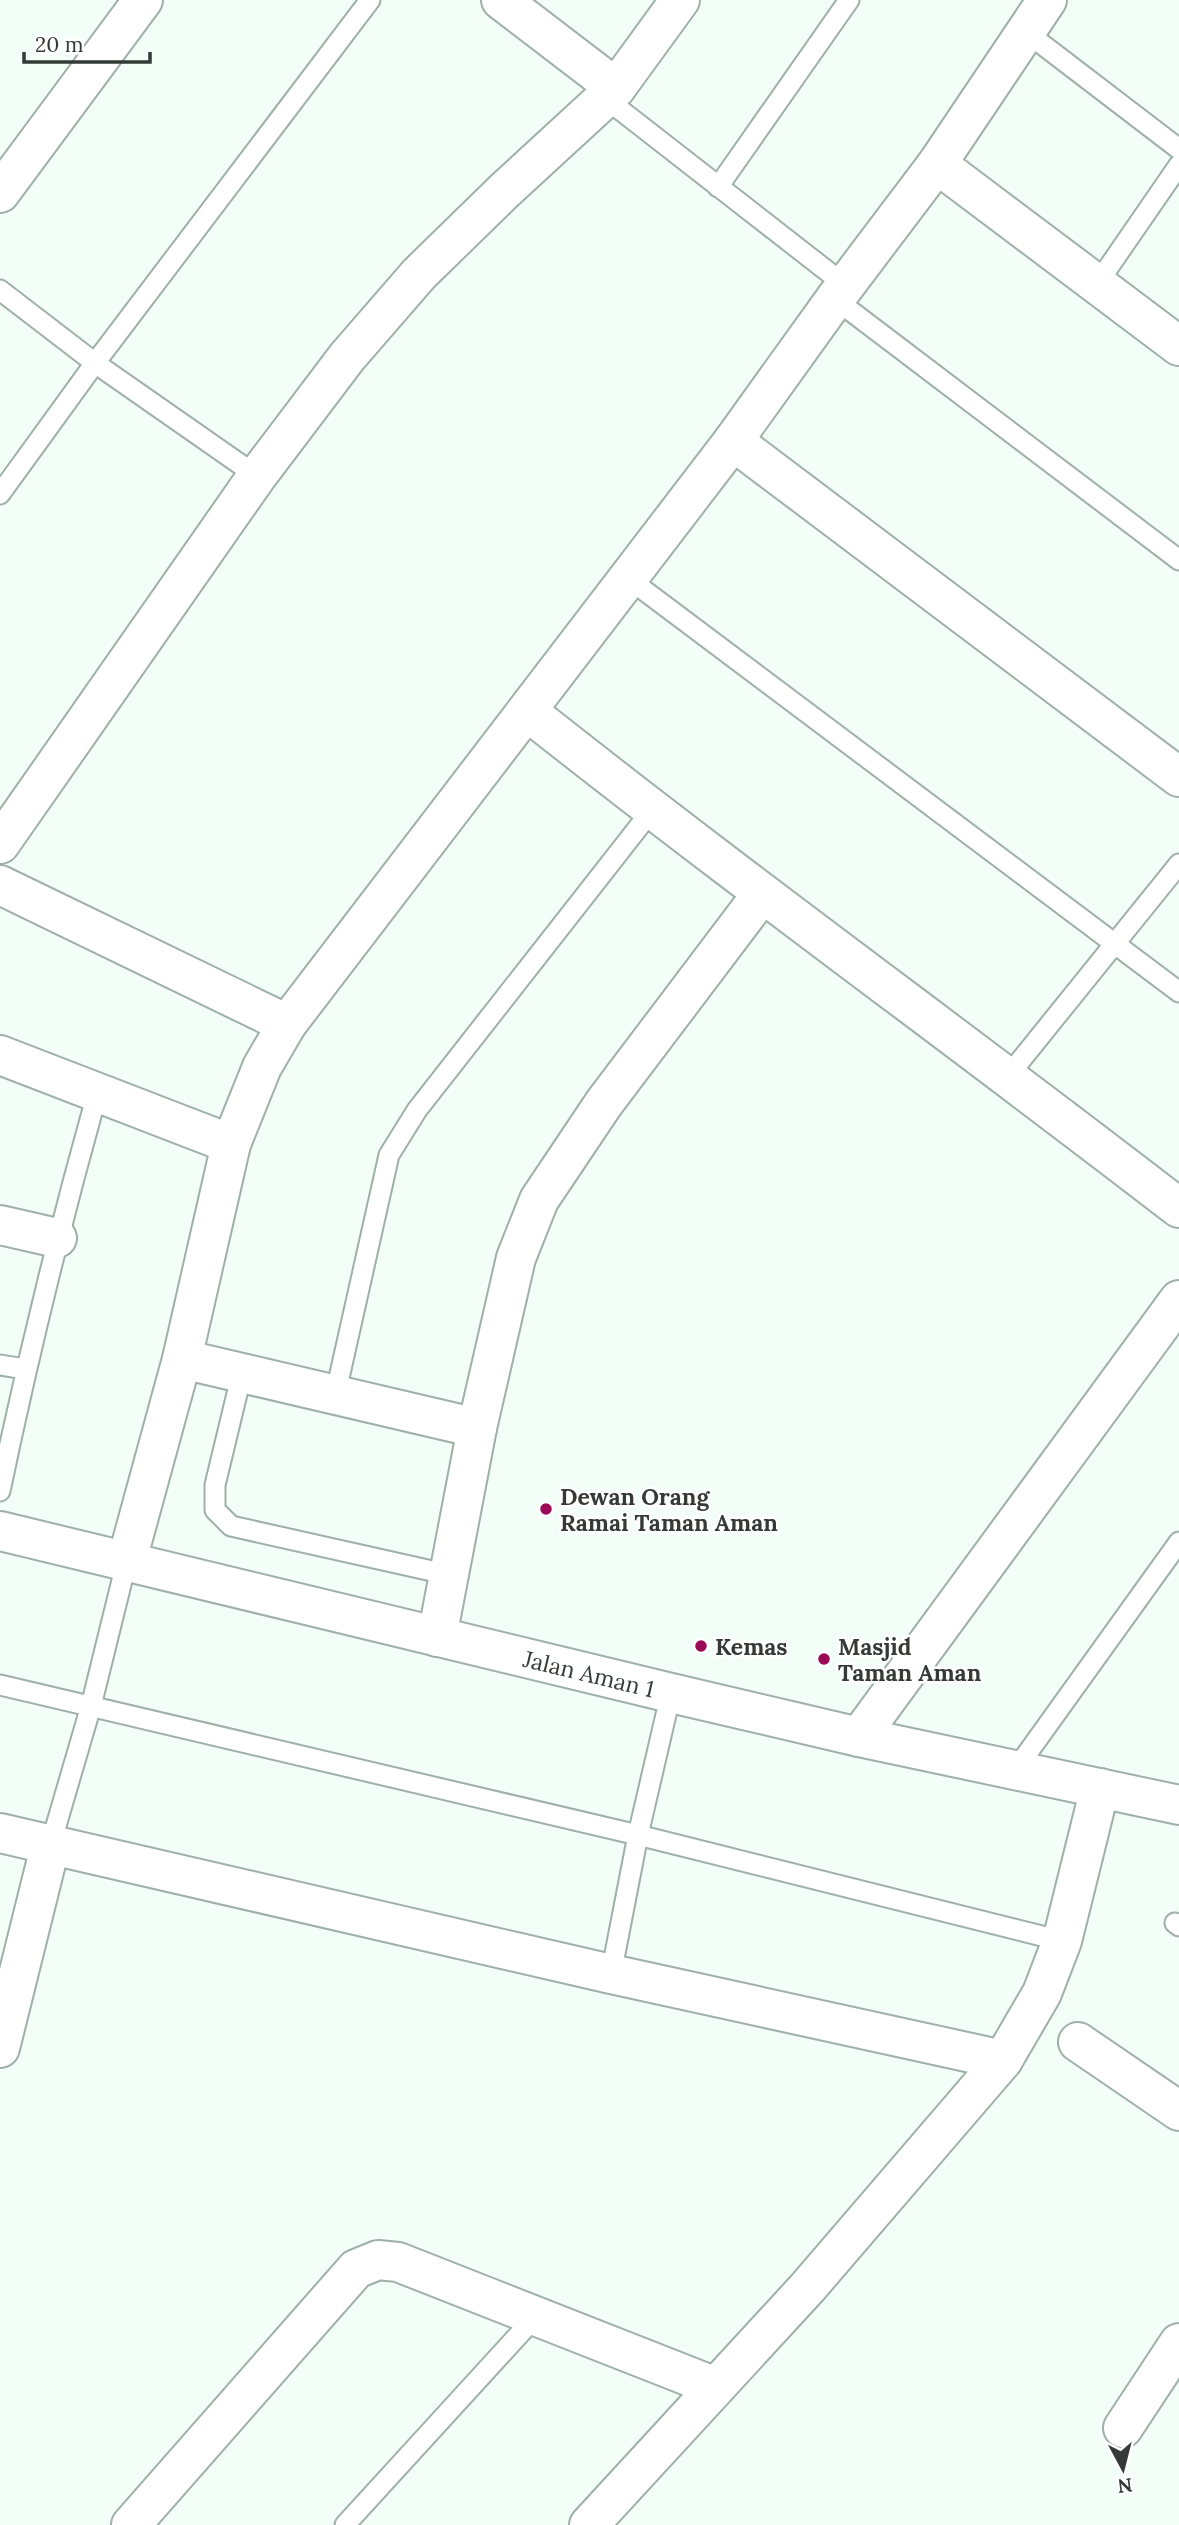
<svg xmlns="http://www.w3.org/2000/svg" width="1179" height="2525" viewBox="0 0 1179 2525" font-family="Lora,serif">
<rect width="100%" height="100%" fill="#f3fef8"/>
<g fill="none" stroke-linecap="round" stroke-linejoin="round">
<defs>
<path id="service" d="M1026 32 1179 149
M605 98 845 285
M718 187 849 0
M1097 284 1179 165
M0 290 95 363 257 476
M835 299 1179 560
M0 494 95 363 370 0
M629 579 1179 992
M1008 1076 1179 864
M0 1365 25 1369
M242 1373 215 1485V1510L231 1526 450 1575
M335 1396 389 1155 417 1110 652 810
M0 1491C28 1357 60 1226 97 1094
M0 1685 638 1835 1062 1941
M1016 1769 1179 1542
M51 1843 91 1706 127 1560
M1175 1923 1179 1926
M611 1974 638 1835 671 1693
M345 2525 536 2316"/>
<g id="minor">
<path d="M501 0 616 88"/>
<path d="M937 164 1179 346"/>
<path d="M0 193 143 0"/>
<path d="M733 441 1179 777"/>
<path d="M527 711C741 881 963 1041 1179 1208"/>
<path d="M0 844 257 476 347 357 419 274 504 191 616 88 680 0"/>
<path d="M0 885 287 1024"/>
<path d="M0 1055 231 1144"/>
<path d="M0 1225 57 1238"/>
<path d="M182 1359 477 1428"/>
<path id="s1" d="M0 1531 671 1693 859 1737 1179 1805"/>
<path d="M127 1560 182 1359 231 1144 262 1067 287 1024 733 441 835 299 937 164 1047 0"/>
<path d="M437 1637 477 1428 516 1258 539 1200 604 1103 762 894"/>
<path d="M859 1737 1179 1300"/>
<path d="M0 1833 611 1974 1003 2060"/>
<path d="M1078 2042 1179 2111"/>
<path d="M0 2048 51 1843"/>
<path d="M1123 2428 1179 2343"/>
<path d="M131 2525 356 2269 378 2260 398 2262 716 2387"/>
<path d="M589 2525 808 2287 1003 2060 1042 1993 1062 1941 1100 1788"/>
</g>
</defs>
<use href="#service" stroke="#9eb0a7" stroke-width="23"/>
<use href="#minor" stroke="#9eb0a7" stroke-width="42"/>
<use href="#service" stroke="#fff" stroke-width="19"/>
<use href="#minor" stroke="#fff" stroke-width="38"/>
</g>
<g fill="#9c0956" stroke="#fff" stroke-width="2.5">
<circle cx="546" cy="1509" r="7"/>
<circle cx="701" cy="1646" r="7"/>
<circle cx="824" cy="1659" r="7"/>
</g>
<g text-anchor="middle" dominant-baseline="central" stroke-width="5" stroke-linejoin="round" paint-order="stroke">
<g font-size="23" font-weight="bold" fill="#343b37" stroke="#fff" text-anchor="start">
<text x="560" y="1496">Dewan Orang<tspan x="560" dy="26">Ramai Taman Aman</tspan></text>
<text x="715" y="1646">Kemas</text>
<text x="838" y="1646">Masjid<tspan x="838" dy="26">Taman Aman</tspan></text>
</g>
<g font-size="23" fill="#343b37" stroke="#fff">
<text stroke="none"><textPath href="#s1" startOffset="606">Jalan Aman 1</textPath></text>
</g>
</g>
<g transform="translate(1123 2469) rotate(173)" stroke="#ffffff" stroke-width="5" paint-order="stroke">
<path d="M0-5L12 26L0 18L-12 26Z" fill="#343b37"/>
<text y="-10" font-size="19" font-weight="bold" text-anchor="middle" fill="#343b37">N</text>
</g>
<path d="M24 52v10h126v-10" fill="none" stroke="#343b37" stroke-width="3.5"/>
<text x="35" y="52" font-size="21" fill="#343b37" stroke="#ffffff" stroke-width="5" paint-order="stroke">20 m</text>
</svg>
